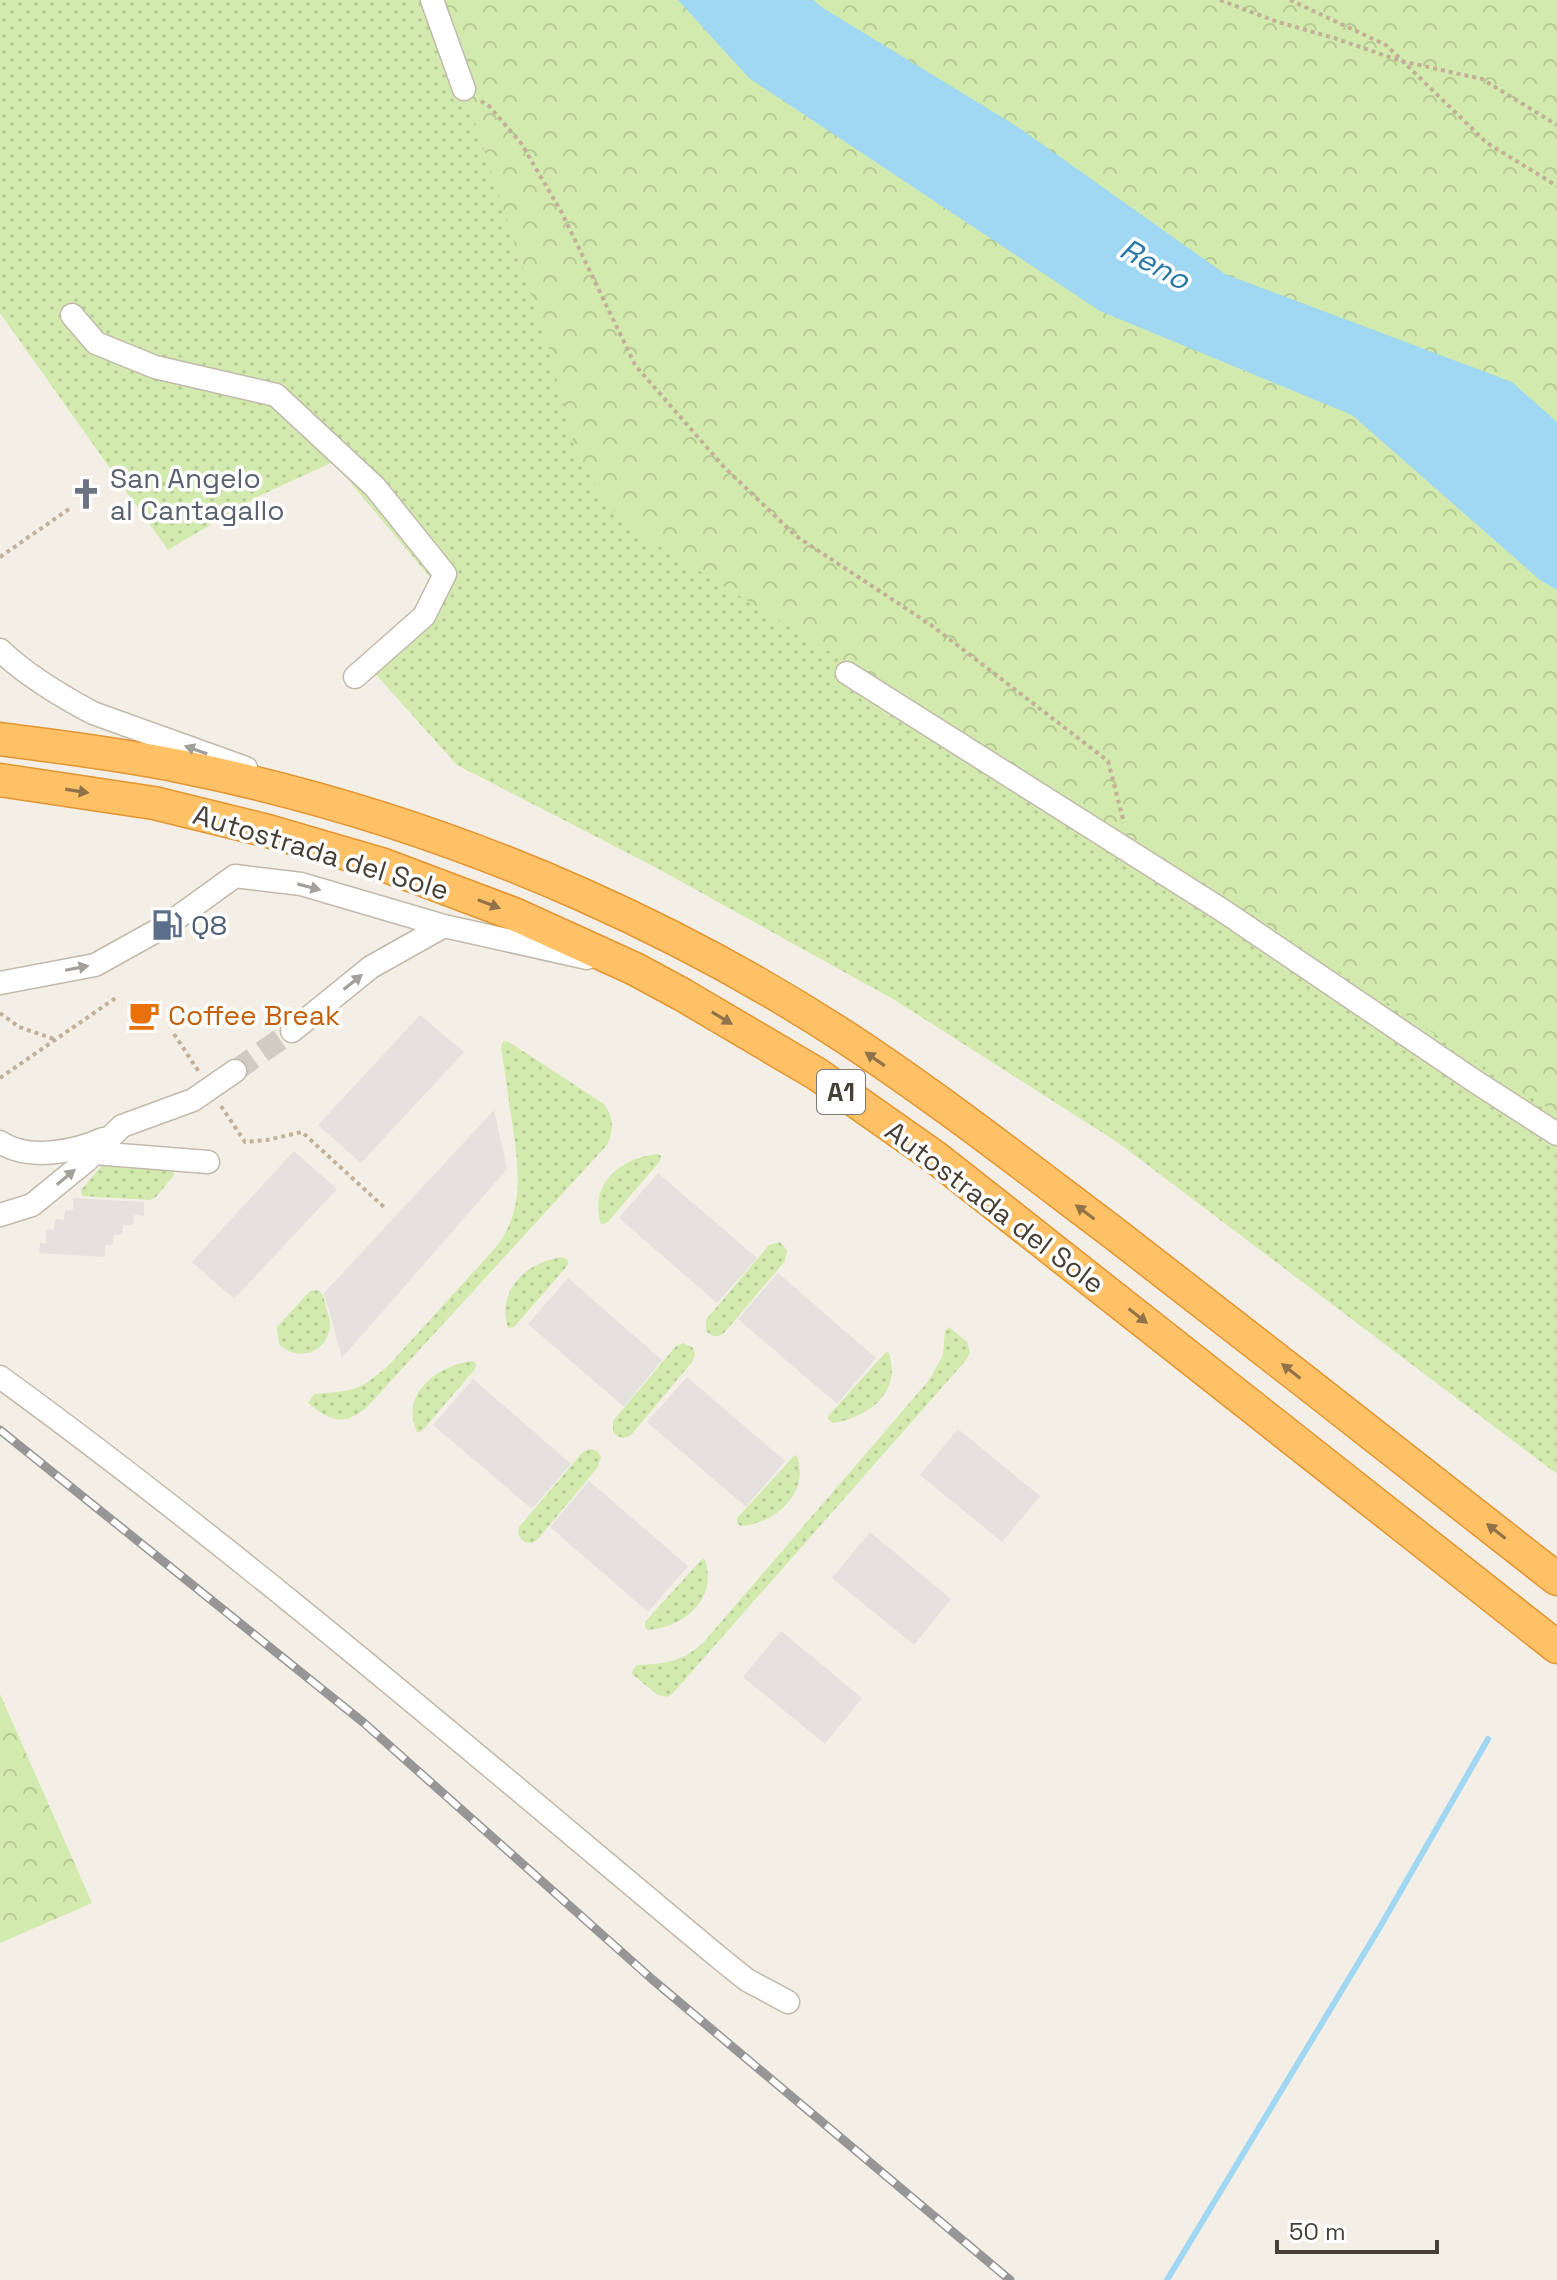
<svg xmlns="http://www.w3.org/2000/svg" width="1557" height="2280" viewBox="0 0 1557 2280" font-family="'Space Grotesk',sans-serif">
<defs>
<pattern id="grass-dots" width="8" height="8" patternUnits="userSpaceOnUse" patternTransform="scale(2)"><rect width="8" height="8" fill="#d2eaad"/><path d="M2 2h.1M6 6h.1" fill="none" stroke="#b6ca95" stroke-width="1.8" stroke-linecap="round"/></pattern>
<pattern id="forest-crowns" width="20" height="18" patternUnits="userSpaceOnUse" patternTransform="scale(2)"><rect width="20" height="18" fill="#d2eaad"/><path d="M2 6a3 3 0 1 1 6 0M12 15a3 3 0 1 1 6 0" fill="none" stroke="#b6ca95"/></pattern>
</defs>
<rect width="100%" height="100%" fill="#f4efe6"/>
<path fill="url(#grass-dots)" d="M0 0H677L1557 590V1474L1117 1142 893 999 653 866 457 765 363 660 439 588 333 462 259 496 168 550 0 313Z
M503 1041 509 1042 604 1104C614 1118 614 1130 607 1145L367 1407C343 1427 331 1421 308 1403L314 1394C354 1390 356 1393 388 1366L497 1246C526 1207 518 1165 512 1121 508 1096 505 1072 501 1047Z
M658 1154 661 1156 660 1161 607 1223 601 1224C588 1184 622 1157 658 1154Z
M103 1164 169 1169 173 1170 174 1175 156 1197 150 1200 82 1196 81 1190Z
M780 1242 787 1250 785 1261 724 1333C717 1338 710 1337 706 1330V1320L769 1245Z
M562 1257 568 1260V1265L514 1327 508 1328C496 1289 527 1262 562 1257Z
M318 1290C324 1295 324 1299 326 1307 328 1314 332 1324 329 1332 322 1356 295 1360 279 1344L277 1327 310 1291Z
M949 1327 967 1342 970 1352 967 1359 673 1693 668 1697 658 1695 633 1675 632 1673 636 1665C664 1664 680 1663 703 1643L930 1379 943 1355 945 1331Z
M683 1343 693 1348 695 1355 692 1362 631 1435C624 1439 618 1439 613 1432V1421L676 1346Z
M886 1352 889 1353C902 1393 868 1418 832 1423L828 1418 829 1415Z
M473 1361 476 1364 475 1369 422 1431 417 1432C399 1394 438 1365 473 1361Z
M590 1449 597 1451 601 1457 598 1467 537 1540 531 1543 524 1542 518 1534 519 1527 583 1452Z
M795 1455 797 1456C810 1494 775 1524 740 1526L737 1523V1518Z
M703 1558 705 1560C718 1599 684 1627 648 1630L645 1627V1622Z"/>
<path fill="url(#forest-crowns)" d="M435 0H1557V1114L1198 879 646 538 604 502 575 447 548 345Z
M0 1694 92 1903 0 1943Z"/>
<path fill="#e4e1de" d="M420 1015 464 1052 361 1163 318 1125Z
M494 1110 507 1169 342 1358 324 1293Z
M294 1151 337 1189 234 1299 192 1262Z
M658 1173 757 1258 717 1303 619 1218Z
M73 1198 144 1202V1216L134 1215 133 1225H123L122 1235H114L113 1245H105V1257L39 1253 40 1243H46V1229L54 1230 55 1219 64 1220 65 1210H73Z
M778 1273 876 1358 837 1404 738 1319Z
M568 1278 662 1360 624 1407 528 1324Z
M687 1377 785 1461 746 1507 647 1422Z
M473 1379 571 1464 532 1509 433 1425Z
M958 1429 1040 1496 1002 1542 920 1475Z
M589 1481 688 1566 648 1612 550 1527Z
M870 1532 951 1599 914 1645 832 1578Z
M781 1631 862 1698 825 1744 743 1677Z"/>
<path fill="#a0d7f3" d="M678 0H813L823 8 1018 127 1225 274 1512 382 1557 422V590L1540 580 1352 415 1100 311 749 78Z"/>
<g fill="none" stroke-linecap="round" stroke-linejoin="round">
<path stroke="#a0d7f3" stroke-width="6" d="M1167 2280 1380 1927 1488 1739"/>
<path stroke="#d1ccc3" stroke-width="22" stroke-dasharray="22 11" stroke-linecap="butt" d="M235 1071 292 1031"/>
<defs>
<path id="minor" d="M432 0 464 89
M72 315 96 343 155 367 276 395 375 487 445 574 424 616 355 677
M0 650C26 675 61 696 93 713L246 768
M847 673 1222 910 1476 1082 1557 1134
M0 983 95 965 167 925 235 876 301 884 444 926 587 958
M292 1031 371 967 444 926
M0 1142C28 1161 74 1152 103 1139
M94 1153 208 1162
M0 1215 32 1205 86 1161 122 1126 193 1100 235 1071
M0 1377C250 1559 484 1762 722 1960L747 1980 788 2002"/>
<path id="highway" d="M0 739C60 747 120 754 179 766 318 794 453 837 583 895 673 935 762 983 845 1037 938 1098 1026 1167 1115 1234 1263 1348 1410 1464 1557 1579
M0 780 154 803 268 831 381 864 514 914 635 969 683 995 817 1074 935 1157 1557 1647"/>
</defs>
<use href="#minor" stroke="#c2b9ab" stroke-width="25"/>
<use href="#highway" stroke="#e39531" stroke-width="35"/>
<path stroke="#c2b099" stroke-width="4" stroke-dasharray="4 4" stroke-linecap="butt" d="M1220 0 1278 22 1334 38 1401 61 1482 79 1557 125
M1290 0 1386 45 1487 143 1557 186
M481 101 489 106 521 143 562 213 635 365 724 467 796 536 931 625 1108 761 1124 823
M0 557 69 509
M0 1013 19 1027 54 1039
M174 1034 199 1072
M0 1078 117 997
M221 1106 245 1142 267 1140 302 1132 385 1208"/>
<use href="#minor" stroke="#fff" stroke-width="22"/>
<use href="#highway" stroke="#ffc166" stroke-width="32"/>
<defs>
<path id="rail" d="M0 1430 364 1723 653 1980 1010 2280"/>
</defs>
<use href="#rail" stroke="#969696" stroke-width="9"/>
<use href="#rail" stroke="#fff" stroke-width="6" stroke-dasharray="18" stroke-linecap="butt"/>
</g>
<defs><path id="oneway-solid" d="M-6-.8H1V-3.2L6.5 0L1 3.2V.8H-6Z" transform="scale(2)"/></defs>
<g fill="#a39f9a">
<use href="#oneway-solid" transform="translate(196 750) rotate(-160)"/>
<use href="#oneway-solid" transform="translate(309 887) rotate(15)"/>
<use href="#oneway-solid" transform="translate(77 968) rotate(-11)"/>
<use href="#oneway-solid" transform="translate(353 982) rotate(-39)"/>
<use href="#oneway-solid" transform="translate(66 1177) rotate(-40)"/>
</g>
<g fill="#917349">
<use href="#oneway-solid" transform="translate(77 791) rotate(9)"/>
<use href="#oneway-solid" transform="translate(489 904) rotate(21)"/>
<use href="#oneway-solid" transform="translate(722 1018) rotate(31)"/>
<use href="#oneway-solid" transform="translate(875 1059) rotate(-145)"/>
<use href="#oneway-solid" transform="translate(1085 1212) rotate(-143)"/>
<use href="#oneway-solid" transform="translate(1138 1316) rotate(38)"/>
<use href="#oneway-solid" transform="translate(1291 1371) rotate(-142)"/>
<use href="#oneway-solid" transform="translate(1496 1531) rotate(-142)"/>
</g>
<defs>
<symbol id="church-bare" viewBox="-9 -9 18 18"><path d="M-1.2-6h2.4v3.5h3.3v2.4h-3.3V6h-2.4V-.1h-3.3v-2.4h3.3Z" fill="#6b7280" stroke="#fff" stroke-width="2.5" paint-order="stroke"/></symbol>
<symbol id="fuel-bare" viewBox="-9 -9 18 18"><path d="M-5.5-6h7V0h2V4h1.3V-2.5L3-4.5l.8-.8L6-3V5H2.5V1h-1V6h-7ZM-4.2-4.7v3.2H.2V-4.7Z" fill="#5c6f8a" stroke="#fff" stroke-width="2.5" paint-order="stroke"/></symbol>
<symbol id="cafe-bare" viewBox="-9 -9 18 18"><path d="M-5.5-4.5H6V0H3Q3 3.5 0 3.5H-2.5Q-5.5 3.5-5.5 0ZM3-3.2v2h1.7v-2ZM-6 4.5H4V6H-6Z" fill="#e8710a" stroke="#fff" stroke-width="2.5" paint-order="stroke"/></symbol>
</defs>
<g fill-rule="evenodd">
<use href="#church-bare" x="64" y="472" width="44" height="44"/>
<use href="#fuel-bare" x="145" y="903" width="44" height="44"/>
<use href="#cafe-bare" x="122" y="993" width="44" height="44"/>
</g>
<g text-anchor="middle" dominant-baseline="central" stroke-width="7" stroke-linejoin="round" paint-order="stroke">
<rect fill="#fff" stroke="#7e7972" stroke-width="2" x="817" y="1070" width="48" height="44" rx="6"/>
<g font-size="26" font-weight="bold" fill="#473f35">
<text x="841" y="1092">A1</text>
</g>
<g font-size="28" fill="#5b616d" stroke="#fff" text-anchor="start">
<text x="110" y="478">San Angelo<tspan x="110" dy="32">al Cantagallo</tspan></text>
</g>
<g font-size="28" fill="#473f35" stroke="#fff">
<text transform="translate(321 852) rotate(17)">Autostrada del Sole</text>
<text transform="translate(995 1207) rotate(37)">Autostrada del Sole</text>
</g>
<g font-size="28" fill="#4e5e75" stroke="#fff" text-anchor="start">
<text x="191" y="925">Q8</text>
</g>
<g font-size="28" fill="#c56008" stroke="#fff" text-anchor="start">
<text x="168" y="1015">Coffee Break</text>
</g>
<g font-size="30" font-style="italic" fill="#2879a6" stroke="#fff">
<text transform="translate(1155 264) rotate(29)">Reno</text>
</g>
</g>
<path d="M1277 2240v12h160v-12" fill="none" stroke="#473f35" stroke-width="4"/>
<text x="1289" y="2240" font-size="24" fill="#473f35" stroke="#ffffff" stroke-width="6" paint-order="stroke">50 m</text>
</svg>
